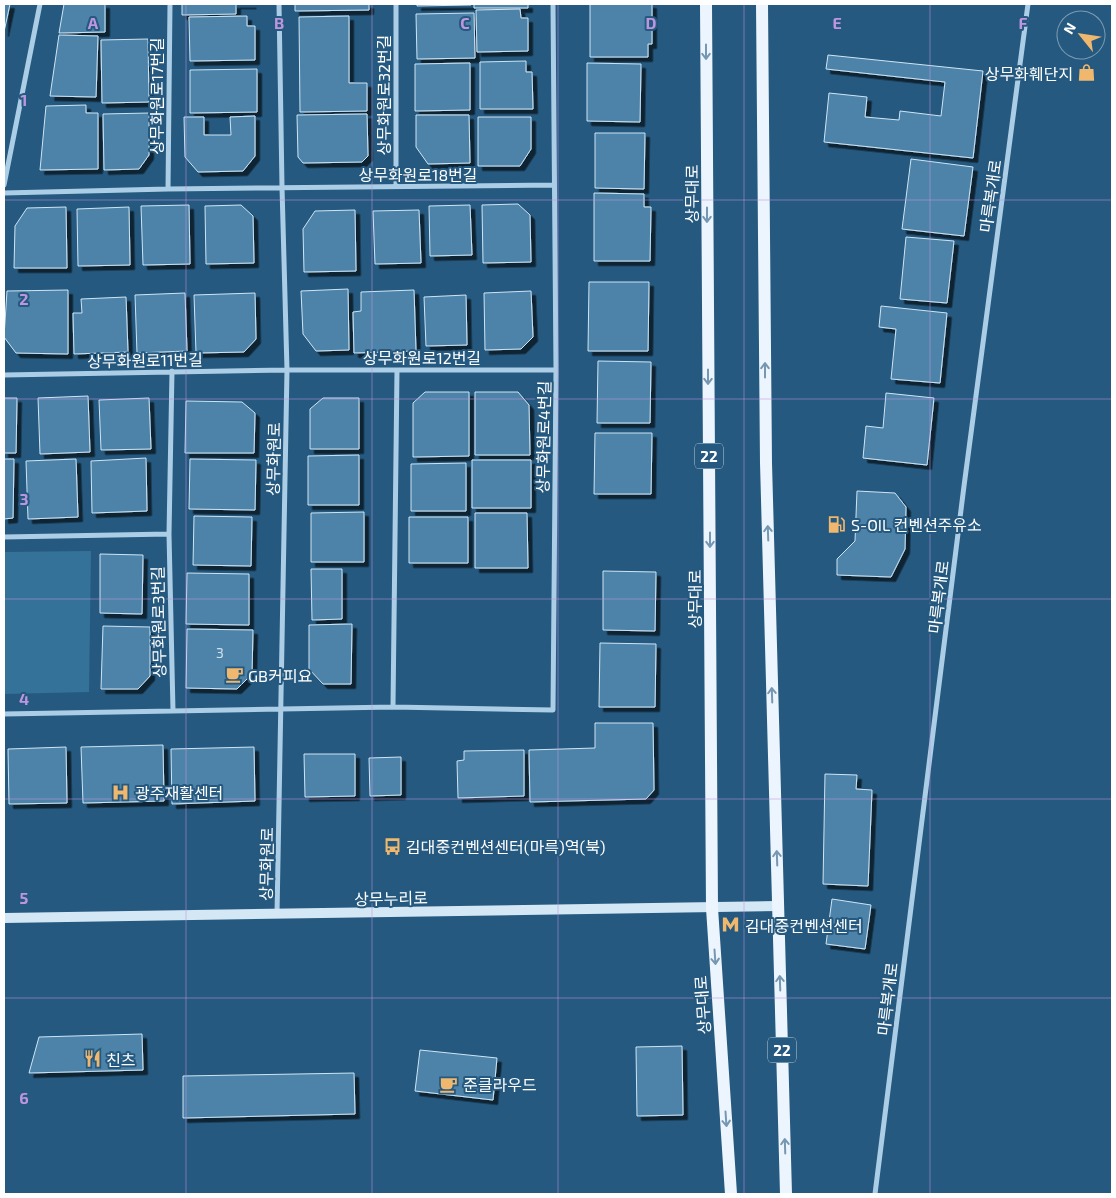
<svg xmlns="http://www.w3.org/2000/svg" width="1116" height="1198" viewBox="0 0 1116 1198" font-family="'Exo 2','Noto Sans KR',sans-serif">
<defs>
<filter id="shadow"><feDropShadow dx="4.5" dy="4.5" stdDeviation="0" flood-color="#0009"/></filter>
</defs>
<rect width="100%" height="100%" fill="#25597f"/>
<path fill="#35729a" d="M91 551 89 692 4 694V552Z"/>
<path fill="#4d83a8" stroke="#cee5f5" filter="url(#shadow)" d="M4 4H10L4 32Z
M64 4H105V32L59 33Z
M182 4H252H236V14L182 15Z
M295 4H369V10L295 11Z
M417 4H471V5L417 6Z
M474 4H528V8H474Z
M590 4H652V44H648V57H590Z
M520 9 521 18H528V51L477 52 476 10Z
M474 13 475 58 417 59 416 14Z
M247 16V26H255V60L190 61 189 17Z
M349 16V83H367V111L300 112 299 17Z
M59 35 98 36 96 97 50 96Z
M148 39 149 102 102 103 101 40Z
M828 55 983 71 973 158 824 142 829 93 867 97 865 117 899 120 900 111 941 116 945 82 826 69Z
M526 61V72H532L533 109H480V62Z
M470 63V110L415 111V64Z
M587 63 641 64 640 122 587 121Z
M257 69V112L190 113V70Z
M86 105V113H98V169L40 170 46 106Z
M149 113V155L139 169 104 170 103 114Z
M367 114 368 156 362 162 303 163 298 157 297 115Z
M416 115H469L470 163 428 164 416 147Z
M255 116V156L243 171 198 172 185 157 184 117H204V135H231L230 117Z
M478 117H531V149L520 166H478Z
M595 133H645L644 189 595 188Z
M911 159 973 167 964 236 902 229Z
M594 193 644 194V207H651L650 261H594Z
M518 204 530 215 531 262 483 263 482 205Z
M189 205 190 264 143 265 141 206Z
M241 205 253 216 254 263 206 264 205 206Z
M470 205 472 255 430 256 429 206Z
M66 207 67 268H14L15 226 27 208Z
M129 207 130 265 78 266 77 209Z
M355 210 356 271 304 272 303 229 315 211Z
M419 210 421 263 375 264 373 211Z
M906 237 954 241 947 303 900 299Z
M589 282H649L648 351H588Z
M348 289 349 350 316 351 303 334 301 291Z
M68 290V354L16 353 4 337 7 291Z
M414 290 416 351 354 353 353 312 361 311V292Z
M531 291 533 337 521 349 485 350 484 293Z
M185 293 187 351 137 353 135 295Z
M255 293 256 339 244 352 196 353 194 295Z
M466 295 467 345 426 346 424 297Z
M126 297 128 352 74 354 73 313H82L81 299Z
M881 306 947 313 940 383 891 379 896 329 879 327Z
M598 361 651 362 650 423H597Z
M425 392H469V456L413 457V403Z
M475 392H518L529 405 530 455H475Z
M886 393 934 398 927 465 863 458 866 426 883 428Z
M88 396 90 452 40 454 38 398Z
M4 398H17L16 453H4Z
M149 398 151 449 101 450 99 400Z
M323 398H359V449H310V409Z
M186 401 242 402 255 413 254 453H185Z
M595 433H652L651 494H594Z
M359 455V505H308V456Z
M146 458 147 511 92 513 91 461Z
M4 459H14L13 518 4 519Z
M76 459 78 517 28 519 26 461Z
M190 459 256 460 255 510 189 509Z
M472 460H531V508H472Z
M466 463V511H411V464Z
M857 491 895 493 906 507 905 549 891 577 837 575V559L855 541Z
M364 512V562H311V513Z
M475 513H527L528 568H475Z
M194 516 252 517 251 566 193 565Z
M409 517H468V563H409Z
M100 554 143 555 142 614 100 613Z
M311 569H342V619L312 620Z
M603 571 656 572 655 631 603 630Z
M187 573 249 574V625L186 624Z
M352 624 351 684H323L309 669V625Z
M103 626 150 627V676L138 689H101Z
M187 629 253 630 252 674 237 689 186 688Z
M600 643 656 644 655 707H599Z
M595 723H653L654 790 646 799 530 802 529 750 595 748Z
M163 745 164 801 83 803 81 747Z
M66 747 67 803 9 804 8 749Z
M254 747 255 801 172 804 171 749Z
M524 750V796L458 798 457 761 464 760V751Z
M304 754H355V796L305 797Z
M401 757V795L370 796 369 758Z
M825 774 857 775 856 789 872 790 868 886 823 884Z
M832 899 871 905 865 949 826 944Z
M142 1034 143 1070 29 1073 39 1037Z
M682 1046 683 1115 637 1116 636 1047Z
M420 1050 497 1058 493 1100 415 1091Z
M354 1073 355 1114 183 1118V1076Z"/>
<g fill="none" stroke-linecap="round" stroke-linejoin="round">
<path stroke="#abcee6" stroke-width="5" d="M396 4V186
M4 185 40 4
M168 189 170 4
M4 193 168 189 554 185
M172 371 169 534 173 711
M4 375 287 370H556
M4 537 169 534
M393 707 397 370
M4 714 393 707 553 710 556 370 553 4
M277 914 287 370 282 187 279 4
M875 1194 964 486 1028 4"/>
<path stroke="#d4e7f5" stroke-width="10" d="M4 918 778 906"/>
<path stroke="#ecf5fd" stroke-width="12" d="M706 4 712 908 731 1194
M762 4 766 463 786 1194"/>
</g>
<defs><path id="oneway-shaft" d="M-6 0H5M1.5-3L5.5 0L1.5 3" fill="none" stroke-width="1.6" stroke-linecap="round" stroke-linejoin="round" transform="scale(1.25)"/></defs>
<g stroke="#7597b1">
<use href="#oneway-shaft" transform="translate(706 52) rotate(90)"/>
<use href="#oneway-shaft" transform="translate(707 215) rotate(90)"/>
<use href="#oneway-shaft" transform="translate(765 370) rotate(-90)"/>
<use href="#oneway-shaft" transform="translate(708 377) rotate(90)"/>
<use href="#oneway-shaft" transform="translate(768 533) rotate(-92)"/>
<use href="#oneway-shaft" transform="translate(710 540) rotate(90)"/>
<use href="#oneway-shaft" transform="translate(772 695) rotate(-92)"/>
<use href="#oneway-shaft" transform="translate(777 858) rotate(-92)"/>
<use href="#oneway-shaft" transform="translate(715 957) rotate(86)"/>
<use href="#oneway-shaft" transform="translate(780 983) rotate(-92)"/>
<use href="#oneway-shaft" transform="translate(726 1119) rotate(86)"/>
<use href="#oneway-shaft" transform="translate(785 1146) rotate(-92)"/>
</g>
<path fill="none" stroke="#bd96df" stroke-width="1" stroke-opacity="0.55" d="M186 4V1194M372 4V1194M558 4V1194M744 4V1194M930 4V1194M4 200H1112M4 399H1112M4 599H1112M4 799H1112M4 998H1112"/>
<defs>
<symbol id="shop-bare" viewBox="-9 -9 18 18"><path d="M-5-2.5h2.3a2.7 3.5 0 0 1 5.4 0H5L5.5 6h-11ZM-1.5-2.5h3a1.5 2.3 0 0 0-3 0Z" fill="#f0b86f" stroke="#25597f" stroke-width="2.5" paint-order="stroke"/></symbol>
<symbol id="fuel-bare" viewBox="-9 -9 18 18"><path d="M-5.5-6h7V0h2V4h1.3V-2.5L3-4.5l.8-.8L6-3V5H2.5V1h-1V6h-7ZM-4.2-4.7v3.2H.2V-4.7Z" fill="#f0b86f" stroke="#25597f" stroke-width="2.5" paint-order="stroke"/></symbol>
<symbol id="cafe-bare" viewBox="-9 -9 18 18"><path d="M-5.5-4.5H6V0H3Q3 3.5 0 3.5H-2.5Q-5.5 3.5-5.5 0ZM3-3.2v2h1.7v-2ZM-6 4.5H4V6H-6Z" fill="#f0b86f" stroke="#25597f" stroke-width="2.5" paint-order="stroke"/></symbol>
<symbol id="hospital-bare" viewBox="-9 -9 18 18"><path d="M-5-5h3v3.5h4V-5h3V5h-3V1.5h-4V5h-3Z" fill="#f0b86f" stroke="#25597f" stroke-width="2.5" paint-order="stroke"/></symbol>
<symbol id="bus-bare" viewBox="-9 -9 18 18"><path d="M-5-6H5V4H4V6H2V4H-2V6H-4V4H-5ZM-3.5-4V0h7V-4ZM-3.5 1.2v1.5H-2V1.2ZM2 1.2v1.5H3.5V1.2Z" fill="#f0b86f" stroke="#25597f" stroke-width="2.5" paint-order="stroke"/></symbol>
<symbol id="metro-bare" viewBox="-9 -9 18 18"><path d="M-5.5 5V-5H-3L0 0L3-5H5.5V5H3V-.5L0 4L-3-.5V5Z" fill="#f0b86f" stroke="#25597f" stroke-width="2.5" paint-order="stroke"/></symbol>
<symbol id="restaurant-bare" viewBox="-9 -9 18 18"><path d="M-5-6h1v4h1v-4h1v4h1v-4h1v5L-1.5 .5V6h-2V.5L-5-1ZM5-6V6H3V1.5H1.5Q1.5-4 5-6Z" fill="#f0b86f" stroke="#25597f" stroke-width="2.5" paint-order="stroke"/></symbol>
</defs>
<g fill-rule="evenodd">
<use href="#shop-bare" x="1074" y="60" width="25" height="25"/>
<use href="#fuel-bare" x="824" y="512" width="25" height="25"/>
<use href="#cafe-bare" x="222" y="662" width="25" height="25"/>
<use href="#hospital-bare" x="108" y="780" width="25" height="25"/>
<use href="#bus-bare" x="380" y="834" width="25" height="25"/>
<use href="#metro-bare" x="718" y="912" width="25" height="25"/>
<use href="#restaurant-bare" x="80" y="1046" width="25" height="25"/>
<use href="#cafe-bare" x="436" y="1072" width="25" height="25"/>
</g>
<g text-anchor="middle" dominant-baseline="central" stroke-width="4" stroke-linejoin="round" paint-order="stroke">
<g font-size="14" fill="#d2e0e9">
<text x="220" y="652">3</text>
</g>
<g fill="#25597f" stroke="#becdd9" stroke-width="1">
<rect x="695" y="443.5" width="28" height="25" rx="4"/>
<rect x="768" y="1037.5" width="28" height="25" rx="4"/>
</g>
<g font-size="15" font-weight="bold" fill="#fff">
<text x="709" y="456">22</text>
<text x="782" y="1050">22</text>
</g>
<g font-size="16" fill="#fff" stroke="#25597f" text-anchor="start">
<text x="1073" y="73" text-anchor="end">상무화훼단지</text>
<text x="851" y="524">S-OIL 컨벤션주유소</text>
<text x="248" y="675">GB커피요</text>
<text x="135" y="792">광주재활센터</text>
<text x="406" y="846">김대중컨벤션센터(마륵)역(북)</text>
<text x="745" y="925">김대중컨벤션센터</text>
<text x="106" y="1059">친츠</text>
<text x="463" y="1084">준클라우드</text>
</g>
<g font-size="16" fill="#fff" stroke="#25597f">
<text transform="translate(383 95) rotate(-90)">상무화원로32번길</text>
<text transform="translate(156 96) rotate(-90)">상무화원로17번길</text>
<text x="418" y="174">상무화원로18번길</text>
<text transform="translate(691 194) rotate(-90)">상무대로</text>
<text transform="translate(990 196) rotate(-82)">마륵복개로</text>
<text x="422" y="357">상무화원로12번길</text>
<text transform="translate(145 360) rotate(-1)">상무화원로11번길</text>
<text transform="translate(543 437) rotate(-89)">상무화원로4번길</text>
<text transform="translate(273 459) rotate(-89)">상무화원로</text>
<text transform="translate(938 597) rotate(-83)">마륵복개로</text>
<text transform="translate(694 599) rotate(-90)">상무대로</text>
<text transform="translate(158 622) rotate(-91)">상무화원로3번길</text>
<text transform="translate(266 864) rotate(-89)">상무화원로</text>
<text transform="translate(391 898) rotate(-1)">상무누리로</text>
<text transform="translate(887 999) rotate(-83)">마륵복개로</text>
<text transform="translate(702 1005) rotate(-94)">상무대로</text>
</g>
</g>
<g font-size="16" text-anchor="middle" font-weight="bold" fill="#bd96df" stroke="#25597f" stroke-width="4" stroke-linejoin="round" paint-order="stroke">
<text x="93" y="29">A</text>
<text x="279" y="29">B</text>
<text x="465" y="29">C</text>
<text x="651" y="29">D</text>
<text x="837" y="29">E</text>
<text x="1023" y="29">F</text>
<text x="24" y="106">1</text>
<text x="24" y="305">2</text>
<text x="24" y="505">3</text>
<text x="24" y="705">4</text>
<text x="24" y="904">5</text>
<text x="24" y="1104">6</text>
</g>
<rect width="1116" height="1198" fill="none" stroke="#ffffff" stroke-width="10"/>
<g transform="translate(1081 35) rotate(300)"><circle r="24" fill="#25597f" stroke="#7c9bb2"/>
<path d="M0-4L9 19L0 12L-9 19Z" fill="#f0b86f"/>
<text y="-8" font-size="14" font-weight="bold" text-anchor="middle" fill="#ffffff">N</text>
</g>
</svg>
